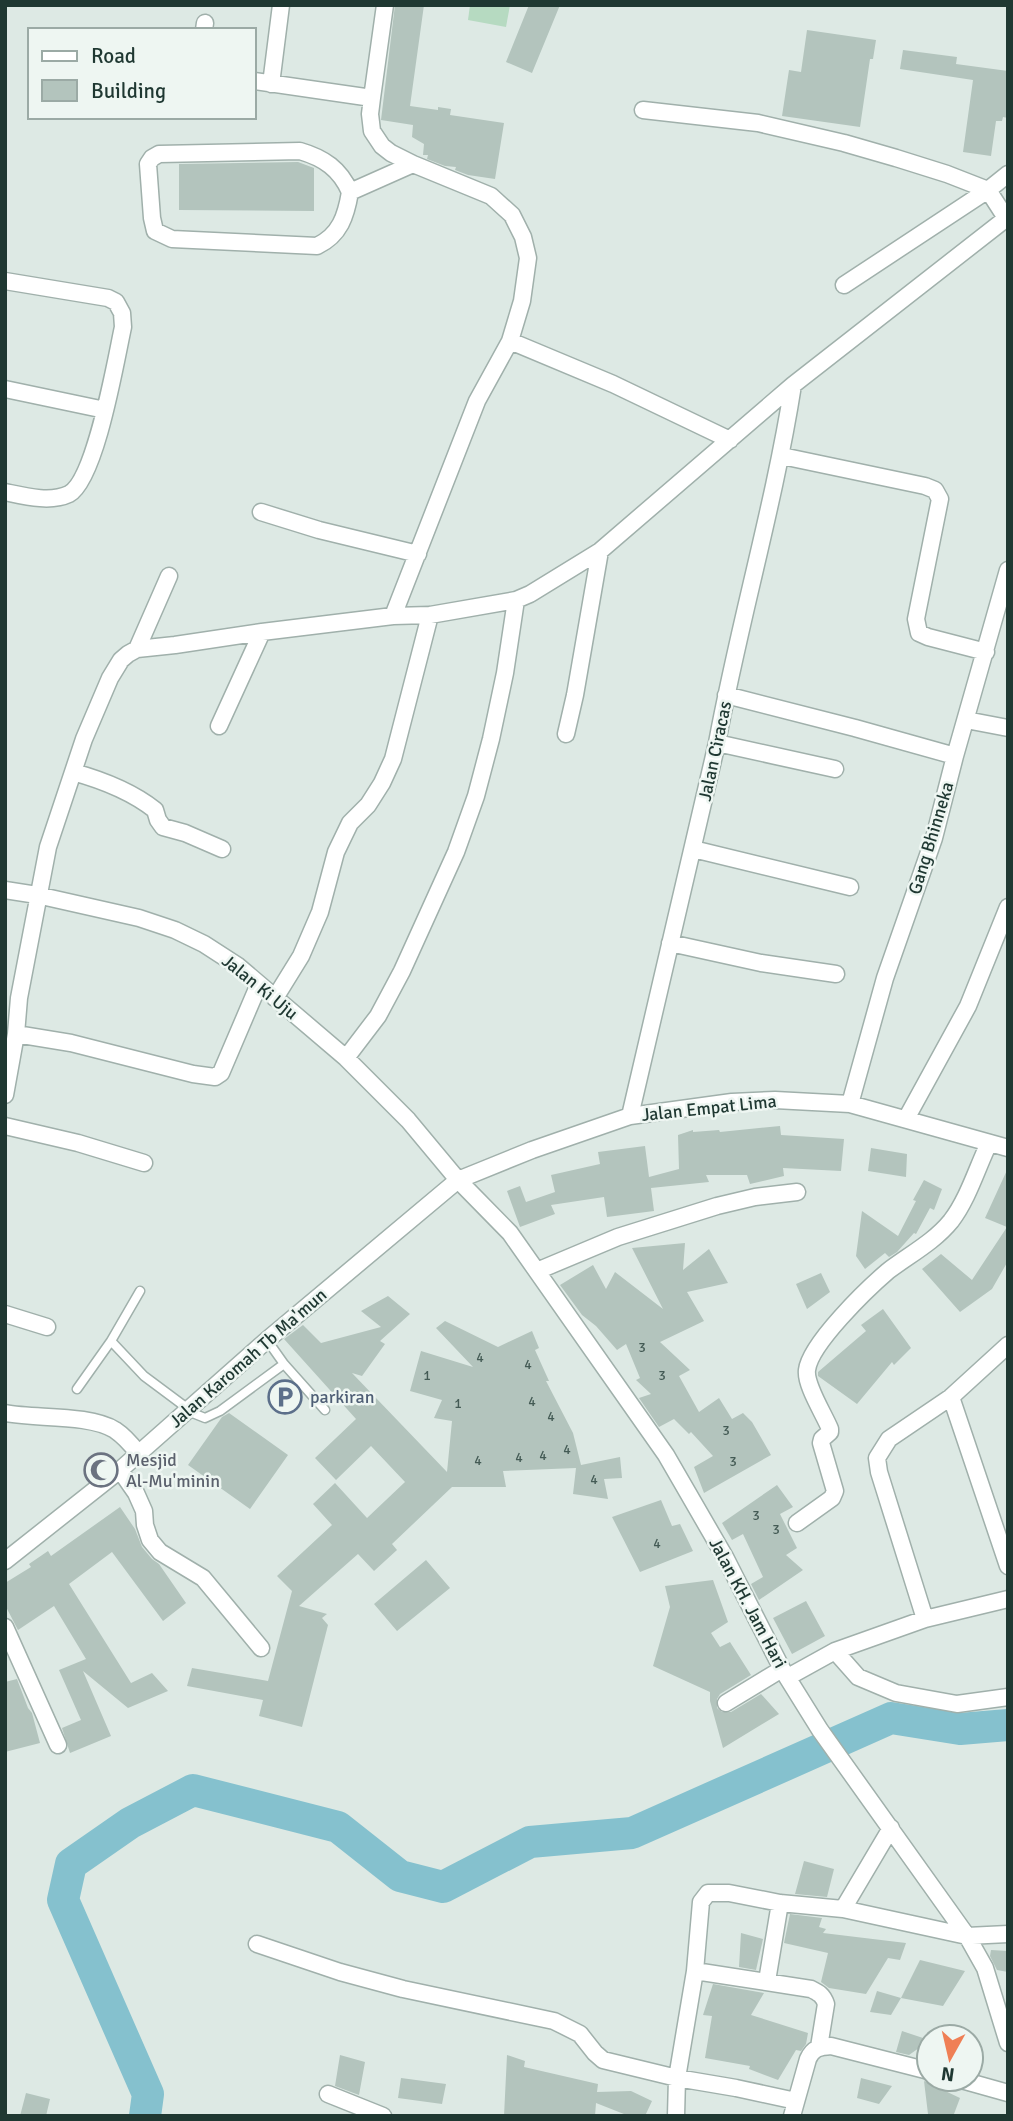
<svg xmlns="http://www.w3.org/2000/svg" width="1013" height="2121" viewBox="0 0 1013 2121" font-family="Signika,sans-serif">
<rect width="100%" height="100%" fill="#dde9e4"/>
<path fill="#b6dac1" d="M470 5H510L506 27 468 20Z"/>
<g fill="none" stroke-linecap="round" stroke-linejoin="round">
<path stroke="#85c1ce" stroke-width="32" d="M145 2116 148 2094 63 1900 71 1864 130 1823 193 1790 338 1827 400 1876 443 1887 530 1842 632 1833 891 1718 960 1729 1008 1725"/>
</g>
<path fill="#b3c4bd" d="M395 5H424L410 106 438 110V107L451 109 450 115 504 123 495 179 468 175 455 170 456 167 445 166 427 159 428 155H423L424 144 412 137 413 125 381 120Z
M529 5H560L532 73 506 62Z
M807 30 876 40 873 59H870L860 127 782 116 789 70 801 72Z
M903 50 957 57 956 64 1008 71V118L1003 117 1002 121H996L991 156 963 152 973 80 900 69Z
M298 162 314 168V211L179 210V164Z
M780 1126 781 1135 844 1139 841 1171 783 1168 784 1176 750 1184 747 1175H706L709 1182 651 1188 654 1211 607 1217 604 1197 551 1205 555 1214 520 1227 507 1191 520 1186 526 1202 555 1192 551 1175 600 1164 598 1152 645 1146 649 1177 679 1169 678 1135 693 1130V1132L719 1130 720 1132Z
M871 1148 907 1154 906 1177 868 1171Z
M1008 1168V1261L992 1289 960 1312 922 1269 941 1254 972 1280 1007 1227 985 1218Z
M924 1180 942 1189 934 1210 930 1208 916 1234 914 1233 897 1252 889 1257 885 1253 865 1269 856 1256 862 1211 898 1236 916 1201 913 1200Z
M685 1243 683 1270 709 1249 728 1283 687 1292 704 1321 660 1342 690 1370 679 1376 699 1412 719 1398 732 1419 743 1413 752 1422 771 1455 704 1493 694 1467 713 1456 691 1432 689 1434 674 1419 659 1427 639 1398 651 1394 636 1380 640 1378 626 1344 617 1350 596 1326 582 1315 560 1285 593 1265 606 1289 615 1272 663 1309 632 1248Z
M821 1273 830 1292 807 1309 796 1284Z
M388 1296 410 1314 380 1341 385 1344 362 1376 352 1373 447 1472 452 1421 434 1418 442 1400 410 1391 421 1351 473 1367 436 1328 445 1321 498 1347 532 1331 539 1348 535 1350 549 1381H546L573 1433 581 1465 620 1457 622 1478 604 1479 608 1499 573 1494 576 1468 503 1471 506 1487H452L392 1544 397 1550 374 1571 358 1554 299 1606 327 1614 322 1618 328 1625 302 1727 259 1716 263 1700 187 1686 192 1668 268 1681 292 1591 277 1576 332 1525 313 1504 335 1483 367 1518 405 1482 371 1446 336 1480 315 1458 356 1419 284 1339 303 1325 321 1343 381 1327 361 1311Z
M883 1309 911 1348 894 1365 892 1362 857 1404 818 1376V1372L866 1331 861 1325Z
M229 1413 288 1455 250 1509 188 1465 222 1417Z
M777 1485 793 1507 780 1514 797 1548 786 1555 803 1570 759 1600 751 1584 763 1577 743 1534 732 1540 722 1523Z
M661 1500 672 1526 680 1524 693 1551 640 1572 612 1517Z
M120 1507 135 1529 142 1547 152 1559 159 1564 186 1603 163 1621 112 1552 69 1584 131 1683 152 1673 168 1691 128 1708 83 1671 111 1736 70 1753 62 1728 81 1720 59 1670 86 1659 54 1606 18 1630 5 1605V1583L31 1567 29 1564 48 1551 51 1556Z
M426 1560 450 1588 397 1631 374 1604Z
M713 1580 728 1622 711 1633 720 1647 730 1642 751 1675 720 1694 717 1699V1708L722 1712H731L761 1694 779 1714 723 1748 710 1701V1692L653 1666 670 1607 665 1586Z
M806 1601 825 1636 792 1654 773 1618Z
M17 1679 28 1708 32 1713 40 1743 5 1752V1682Z
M804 1861 834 1869 827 1897 795 1894Z
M790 1914 822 1918 819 1927 826 1929 823 1933 906 1943 900 1960 888 1958 866 1994 829 1988 821 1982 828 1953 784 1943Z
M741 1933 763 1939 756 1970 739 1967Z
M991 1950 1008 1951V1972L997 1970 990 1956Z
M920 1960 965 1971 943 2006 901 1998Z
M713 1984 764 1993 751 2015 808 2033 806 2044 801 2051 796 2050 778 2080 749 2069 750 2066 705 2058 712 2016 703 2015Z
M877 1991 901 1998 891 2015 870 2012Z
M902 2031 929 2040V2041L909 2055 896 2052Z
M340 2055 365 2062 359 2095 335 2086Z
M507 2055 525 2061 524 2067 598 2084 597 2092 631 2091 652 2101 645 2116H629L596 2103 595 2116H504Z
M401 2078 446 2084 442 2104 398 2098Z
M861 2078 892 2086 879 2104 857 2098Z
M924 2081 960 2098 954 2114H928Z
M26 2093 50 2099 46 2116H20Z"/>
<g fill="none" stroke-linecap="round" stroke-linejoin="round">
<defs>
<path id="lane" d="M140 1291 111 1341 144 1376 195 1414 205 1418 220 1411 284 1364 267 1340
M284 1364 325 1410
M77 1389 111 1341"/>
<path id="street" d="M385 5 372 98 370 114 372 131 382 146 391 153 413 164 491 196 512 215 523 237 528 258 522 301 510 341 477 401 393 616
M204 30 205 23
M254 81 372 98
M271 84 281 5
M643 110 758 123 844 143 896 158 947 174 988 190 1006 218
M350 192C340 169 324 158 300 151L159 154 152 158 148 164 152 218 155 231 172 239 317 246C340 235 346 216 350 192L413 164
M5 281 108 298 116 302 122 313 123 327C116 359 96 479 69 494 50 503 24 496 5 492
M844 285 988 190 1008 174
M510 341 613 384 730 440
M5 389 105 410
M782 456 925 486 935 490 940 499 916 619 919 633 928 637 986 652
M261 512 319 530 418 554
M137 649 169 576
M726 695 855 728 955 756
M966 720 1008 728
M219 726 262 632
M566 734 575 695 600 551
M717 743 835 769
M73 772C102 780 131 791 155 810L158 820 163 827 185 833 222 849
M693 849 850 887
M5 890 37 895 139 918 175 930 204 944 238 966 346 1058 408 1120 458 1180 510 1233 666 1455 725 1557 782 1669 820 1730 967 1936 985 1968 1008 2043
M670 943 761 963 836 974
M275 998 301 956 320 912 336 852 350 823 368 805 382 783 393 759 430 615
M16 1034 71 1043 193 1074 215 1077 221 1073 259 984
M346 1058 378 1016 402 971 456 852 476 796 491 739 505 673 516 600
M5 1095 16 1034 19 998 48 847 84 739 110 678 121 660 128 654 137 649 175 645 262 632 393 616 430 615 516 600 530 594 600 551 793 385 1008 217
M850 1104 885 978 934 838 955 756 1008 570
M630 1116 717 743C739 623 774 506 793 385
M906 1119 968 1006 1008 907
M5 1126 78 1143 144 1163
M537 1271 618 1237 717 1206 755 1197 797 1192
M5 1314 47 1327
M951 1397 1008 1566
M5 1413C36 1419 89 1414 115 1430 124 1436 131 1444 138 1453
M120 1470 136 1493 144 1511 145 1525 150 1540 160 1552 203 1578 261 1648
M797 1523 832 1498 835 1491 821 1443 822 1439 830 1432V1429C824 1414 805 1385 807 1370 810 1344 867 1289 888 1271 909 1255 934 1242 951 1221 968 1199 977 1168 989 1143
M5 1561 120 1470 267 1340 458 1180 532 1150 630 1116 732 1102 775 1100 850 1104 1008 1148
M925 1619 879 1472 877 1458 889 1439 951 1397 1008 1345
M5 1627 58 1745
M835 1651 858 1677 896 1693 957 1704 1008 1697
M788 1677 835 1651 925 1619 1008 1599
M726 1703 782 1669
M843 1909 891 1828
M257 1944 340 1972 403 1989 554 2021 580 2034 595 2053 603 2060 677 2078 736 2088 796 2101
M695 1971 811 1989C819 1993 823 1995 826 2004L819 2047
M767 1981 780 1903
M958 2079 1008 2093
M328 2094 383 2116
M676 2116 677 2078 695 1971 701 1902 708 1893H729L780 1903 843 1909 967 1936 1008 1934
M792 2116 808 2059C813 2048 819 2047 831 2046L929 2071"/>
</defs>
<use href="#lane" stroke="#a0b0ab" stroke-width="11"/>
<use href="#street" stroke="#a0b0ab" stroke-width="19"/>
<use href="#lane" stroke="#fff" stroke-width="8"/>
<use href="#street" stroke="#fff" stroke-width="16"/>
</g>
<defs>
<symbol id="parking-ring" viewBox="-11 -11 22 22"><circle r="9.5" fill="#eef6f2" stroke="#5c6f8a" stroke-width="1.5"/><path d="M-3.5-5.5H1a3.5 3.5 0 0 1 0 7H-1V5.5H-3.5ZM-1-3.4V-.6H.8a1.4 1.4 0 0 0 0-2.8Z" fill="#5c6f8a"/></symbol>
<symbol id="mosque-ring" viewBox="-11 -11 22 22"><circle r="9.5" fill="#eef6f2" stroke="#6b7280" stroke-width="1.5"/><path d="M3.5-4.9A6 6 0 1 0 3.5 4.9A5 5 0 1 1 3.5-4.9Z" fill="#6b7280"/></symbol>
</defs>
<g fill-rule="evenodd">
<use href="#parking-ring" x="266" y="1378" width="38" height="38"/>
<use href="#mosque-ring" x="82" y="1451" width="38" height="38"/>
</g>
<g text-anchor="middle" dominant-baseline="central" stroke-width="5" stroke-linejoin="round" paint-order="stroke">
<g font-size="14" fill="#445b55">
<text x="642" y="1347">3</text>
<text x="480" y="1357">4</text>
<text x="528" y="1364">4</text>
<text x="427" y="1375">1</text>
<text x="662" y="1375">3</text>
<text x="532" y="1401">4</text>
<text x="458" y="1403">1</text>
<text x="551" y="1416">4</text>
<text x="726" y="1430">3</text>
<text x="567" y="1449">4</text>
<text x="543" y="1455">4</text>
<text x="519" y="1457">4</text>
<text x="478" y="1460">4</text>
<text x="733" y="1461">3</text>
<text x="594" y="1479">4</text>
<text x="756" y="1515">3</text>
<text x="776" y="1529">3</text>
<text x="657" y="1543">4</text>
</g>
<g font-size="18" fill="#1f3832" stroke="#eef6f2">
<text transform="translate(715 751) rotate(-78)">Jalan Ciracas</text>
<text transform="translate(931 838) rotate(-73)">Gang Bhinneka</text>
<text transform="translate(260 987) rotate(39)">Jalan Ki Uju</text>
<text transform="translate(709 1108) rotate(-6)">Jalan Empat Lima</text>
<text transform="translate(248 1358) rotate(-41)">Jalan Karomah Tb Ma'mun</text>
<text transform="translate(748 1603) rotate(62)">Jalan KH. Jam Hari</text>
</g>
<g font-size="18" fill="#4e5e75" stroke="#eef6f2" text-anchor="start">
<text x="310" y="1397">parkiran</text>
</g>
<g font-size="18" fill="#5b616d" stroke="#eef6f2" text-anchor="start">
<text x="126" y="1460">Mesjid<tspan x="126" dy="21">Al-Mu'minin</tspan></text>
</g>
</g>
<rect width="1013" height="2121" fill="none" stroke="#1f3832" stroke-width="14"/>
<rect x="28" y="28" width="228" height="91" fill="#eef6f2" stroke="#9baaa5" stroke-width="2"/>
<rect x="42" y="51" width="35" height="10" fill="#ffffff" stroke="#9baaa5" stroke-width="2"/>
<text x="91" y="63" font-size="21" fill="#1f3832">Road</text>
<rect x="42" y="80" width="35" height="21" fill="#b3c4bd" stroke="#9baaa5" stroke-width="2"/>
<text x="91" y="98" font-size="21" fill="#1f3832">Building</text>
<g transform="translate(950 2058) rotate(188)"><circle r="33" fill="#eef6f2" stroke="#9baaa5" stroke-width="2"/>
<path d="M0-5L12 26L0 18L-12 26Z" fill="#ef7f55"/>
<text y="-10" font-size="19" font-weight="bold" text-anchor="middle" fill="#1f3832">N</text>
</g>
</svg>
